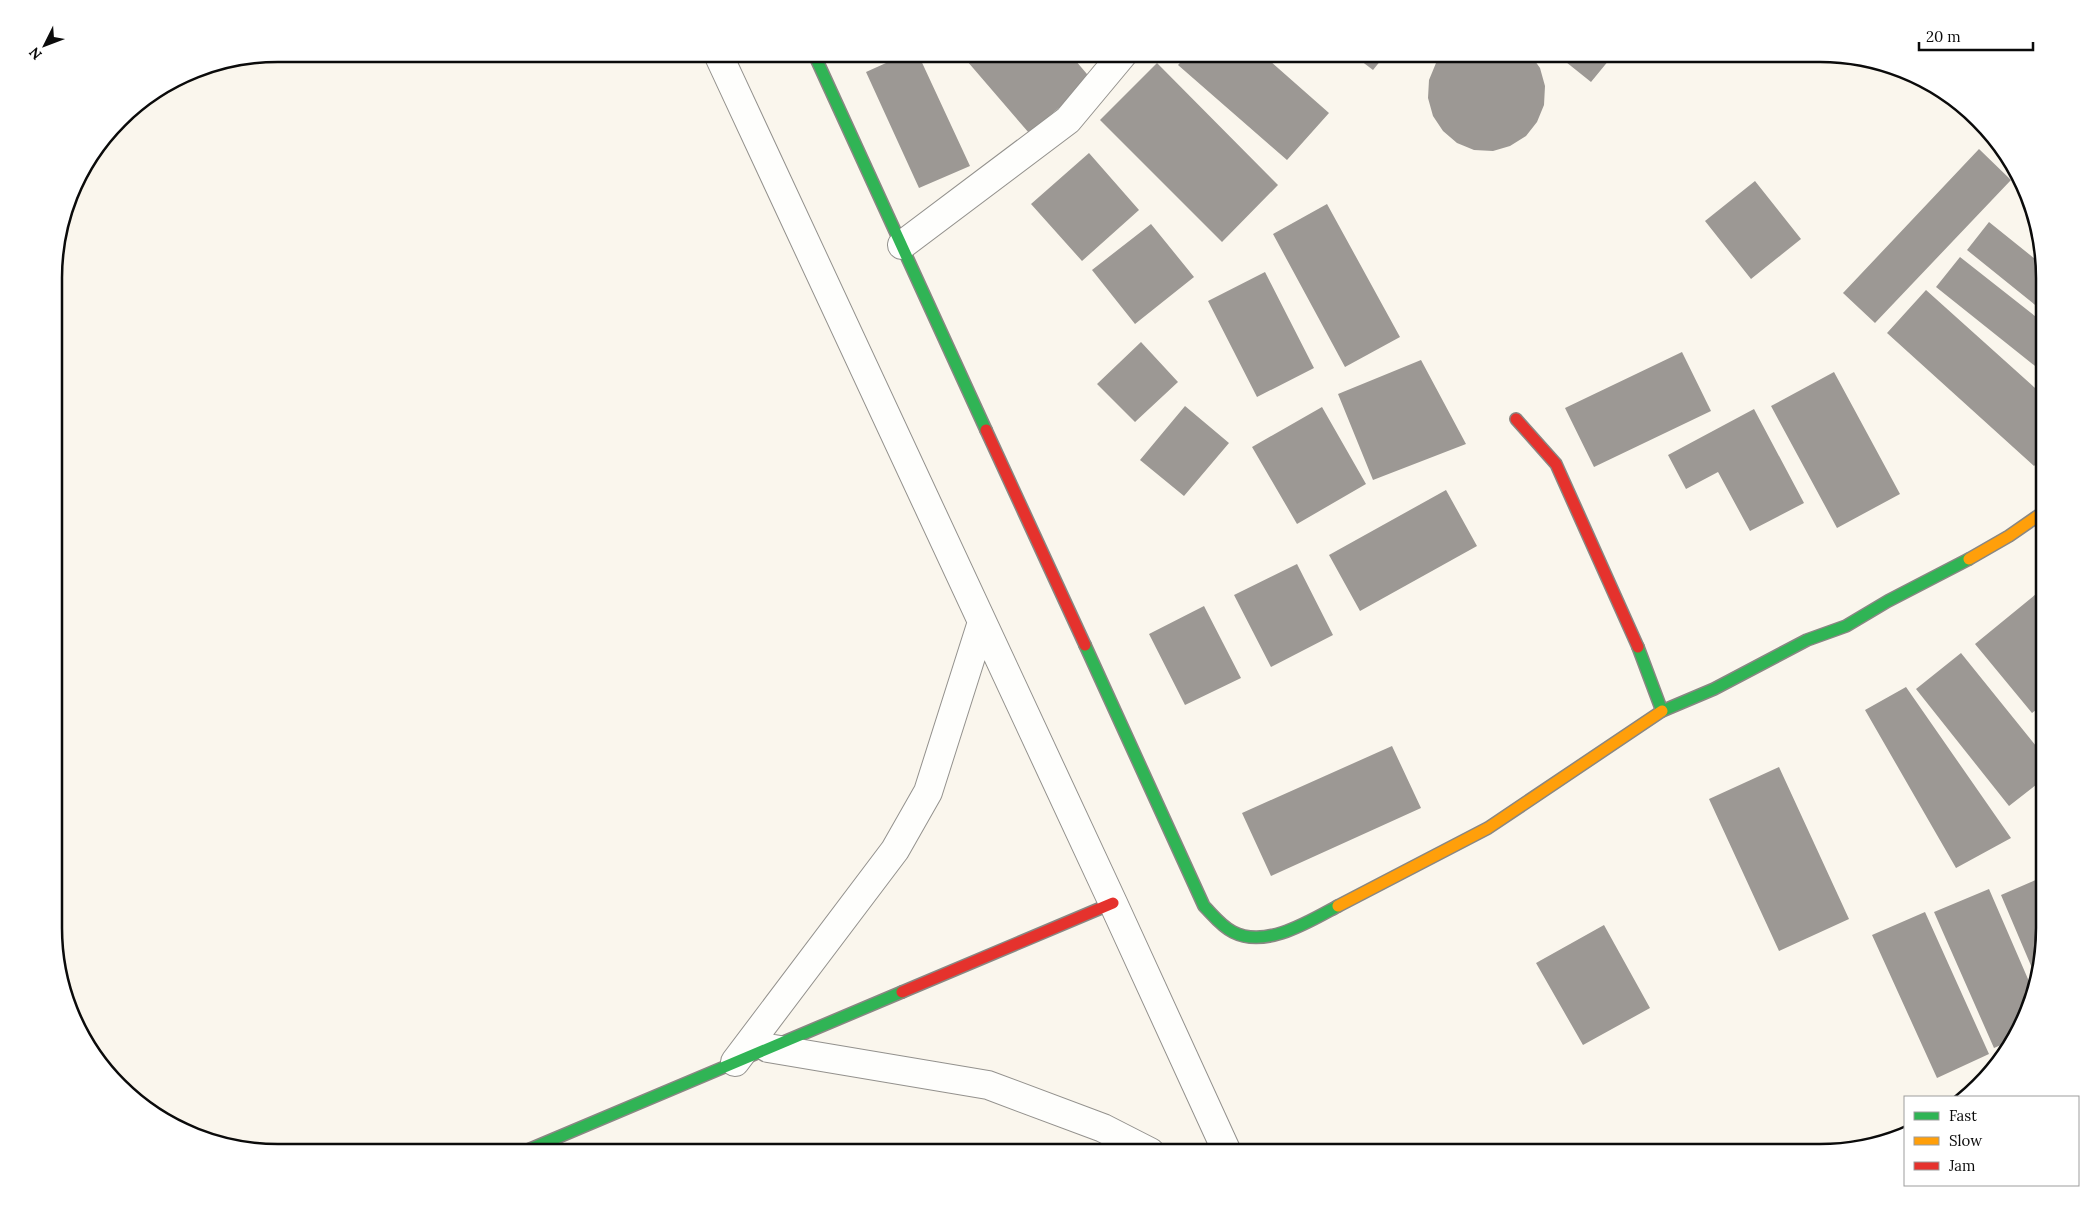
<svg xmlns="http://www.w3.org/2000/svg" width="2099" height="1206" viewBox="0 0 2099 1206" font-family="Lora,serif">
<rect width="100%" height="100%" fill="#faf6ed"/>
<path fill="#9c9894" d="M906 54H918L970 166 919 188 866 72Z
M961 54H1070L1092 80 1029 133Z
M1188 54H1262L1329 113 1287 160 1178 65Z
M1352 54H1386L1373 70Z
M1443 54H1530L1540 68 1545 86 1544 105 1537 122 1526 136 1510 146 1493 151 1474 150 1457 143 1443 131 1433 116 1428 98 1429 80 1436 63Z
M1556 54H1614L1591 82Z
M1157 63 1278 185 1222 242 1100 120Z
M1925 81 1933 84 1952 102 1951 103Z
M1979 149 2011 180 1875 323 1843 293Z
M1089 153 1139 210 1082 261 1031 204Z
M1755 181 1801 239 1751 279 1705 221Z
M1327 204 1400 337 1345 367 1273 234Z
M1989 222 2045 267V313L1967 250Z
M1151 224 1194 277 1135 324 1092 270Z
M1960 257 2045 324V374L1936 287Z
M1265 272 1314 368 1257 397 1208 301Z
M1926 290 2045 397V455L2034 466 1887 333Z
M1141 342 1178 382 1135 422 1097 384Z
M1682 352 1711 411 1594 467 1565 408Z
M1421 360 1466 444 1373 480 1338 394Z
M1834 372 1900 494 1837 528 1771 406Z
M1185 406 1229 443 1184 496 1140 460Z
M1322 407 1366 484 1297 524 1252 447Z
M1754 409 1804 503 1750 531 1718 472 1686 489 1668 455Z
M1446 490 1477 546 1360 611 1329 555Z
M1297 564 1333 635 1271 667 1234 595Z
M2036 594 2045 604V703L2032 713 1975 644Z
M1204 606 1241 678 1185 705 1149 634Z
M1961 653 2045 757V778L2009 806 1916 689Z
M1906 687 2011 838 1956 868 1865 710Z
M1392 746 1421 808 1271 876 1242 813Z
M1779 767 1849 919 1779 951 1709 799Z
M2045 876V942L2035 975 2001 895Z
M1989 889 2031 986 2015 1039 1994 1048 1934 912Z
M1925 912 1989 1054 1937 1078 1872 935Z
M1604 925 1650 1008 1583 1045 1536 963Z"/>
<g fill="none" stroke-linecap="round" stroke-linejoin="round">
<defs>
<path id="street" d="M718 54 1113 903 1227 1152
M902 245 1068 120 1123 54
M768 1048 988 1085 1103 1128 1150 1152
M735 1062 895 850 928 792 982 622"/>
<path id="fast" d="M814 54 986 430
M1085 645 1204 906C1213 915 1221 926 1233 932 1266 949 1310 921 1338 906
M1638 647 1662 711 1714 689 1807 640 1846 626 1888 601 1969 559
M523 1152 902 992"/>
<path id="slow" d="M1969 559 2009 536 2045 511
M1338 906 1488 828 1662 711"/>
<path id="jam" d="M1516 419 1556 464 1638 647
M986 430 1085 645
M902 992 1113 903"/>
</defs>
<use href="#street" stroke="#93918d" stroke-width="30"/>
<use href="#fast" stroke="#898783" stroke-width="14"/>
<use href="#slow" stroke="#898783" stroke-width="14"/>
<use href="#jam" stroke="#898783" stroke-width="14"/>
<use href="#street" stroke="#fefefc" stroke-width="28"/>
<use href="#fast" stroke="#30b455" stroke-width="11"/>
<use href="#slow" stroke="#ff9f0a" stroke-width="11"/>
<use href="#jam" stroke="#e5322d" stroke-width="11"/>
</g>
<path d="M0 0H2099V1206H0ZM278 62H1820A216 216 0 0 1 2036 278V928A216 216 0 0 1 1820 1144H278A216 216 0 0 1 62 928V278A216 216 0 0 1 278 62Z" fill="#fff" fill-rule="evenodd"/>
<path fill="none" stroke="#0b0b0b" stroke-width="2.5" d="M278 62H1820A216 216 0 0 1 2036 278V928A216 216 0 0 1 1820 1144H278A216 216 0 0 1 62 928V278A216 216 0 0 1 278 62Z"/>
<rect x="1904" y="1096" width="175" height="90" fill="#ffffff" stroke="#9d9d9d"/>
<rect x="1914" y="1112" width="25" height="8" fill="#30b455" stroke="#9d9d9d"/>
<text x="1949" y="1121" font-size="15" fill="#0b0b0b">Fast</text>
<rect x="1914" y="1137" width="25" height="8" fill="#ff9f0a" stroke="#9d9d9d"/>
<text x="1949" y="1146" font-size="15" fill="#0b0b0b">Slow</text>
<rect x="1914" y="1162" width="25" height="8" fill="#e5322d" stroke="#9d9d9d"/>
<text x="1949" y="1171" font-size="15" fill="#0b0b0b">Jam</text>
<g transform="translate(45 45) rotate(228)" stroke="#ffffff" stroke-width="4" paint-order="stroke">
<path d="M0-4L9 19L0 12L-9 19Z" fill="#0b0b0b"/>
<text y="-8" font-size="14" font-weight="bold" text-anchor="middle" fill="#0b0b0b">N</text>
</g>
<path d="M1919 42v8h114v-8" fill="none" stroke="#0b0b0b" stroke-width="2.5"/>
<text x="1926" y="42" font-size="15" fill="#0b0b0b" stroke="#ffffff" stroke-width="4" paint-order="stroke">20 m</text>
</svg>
